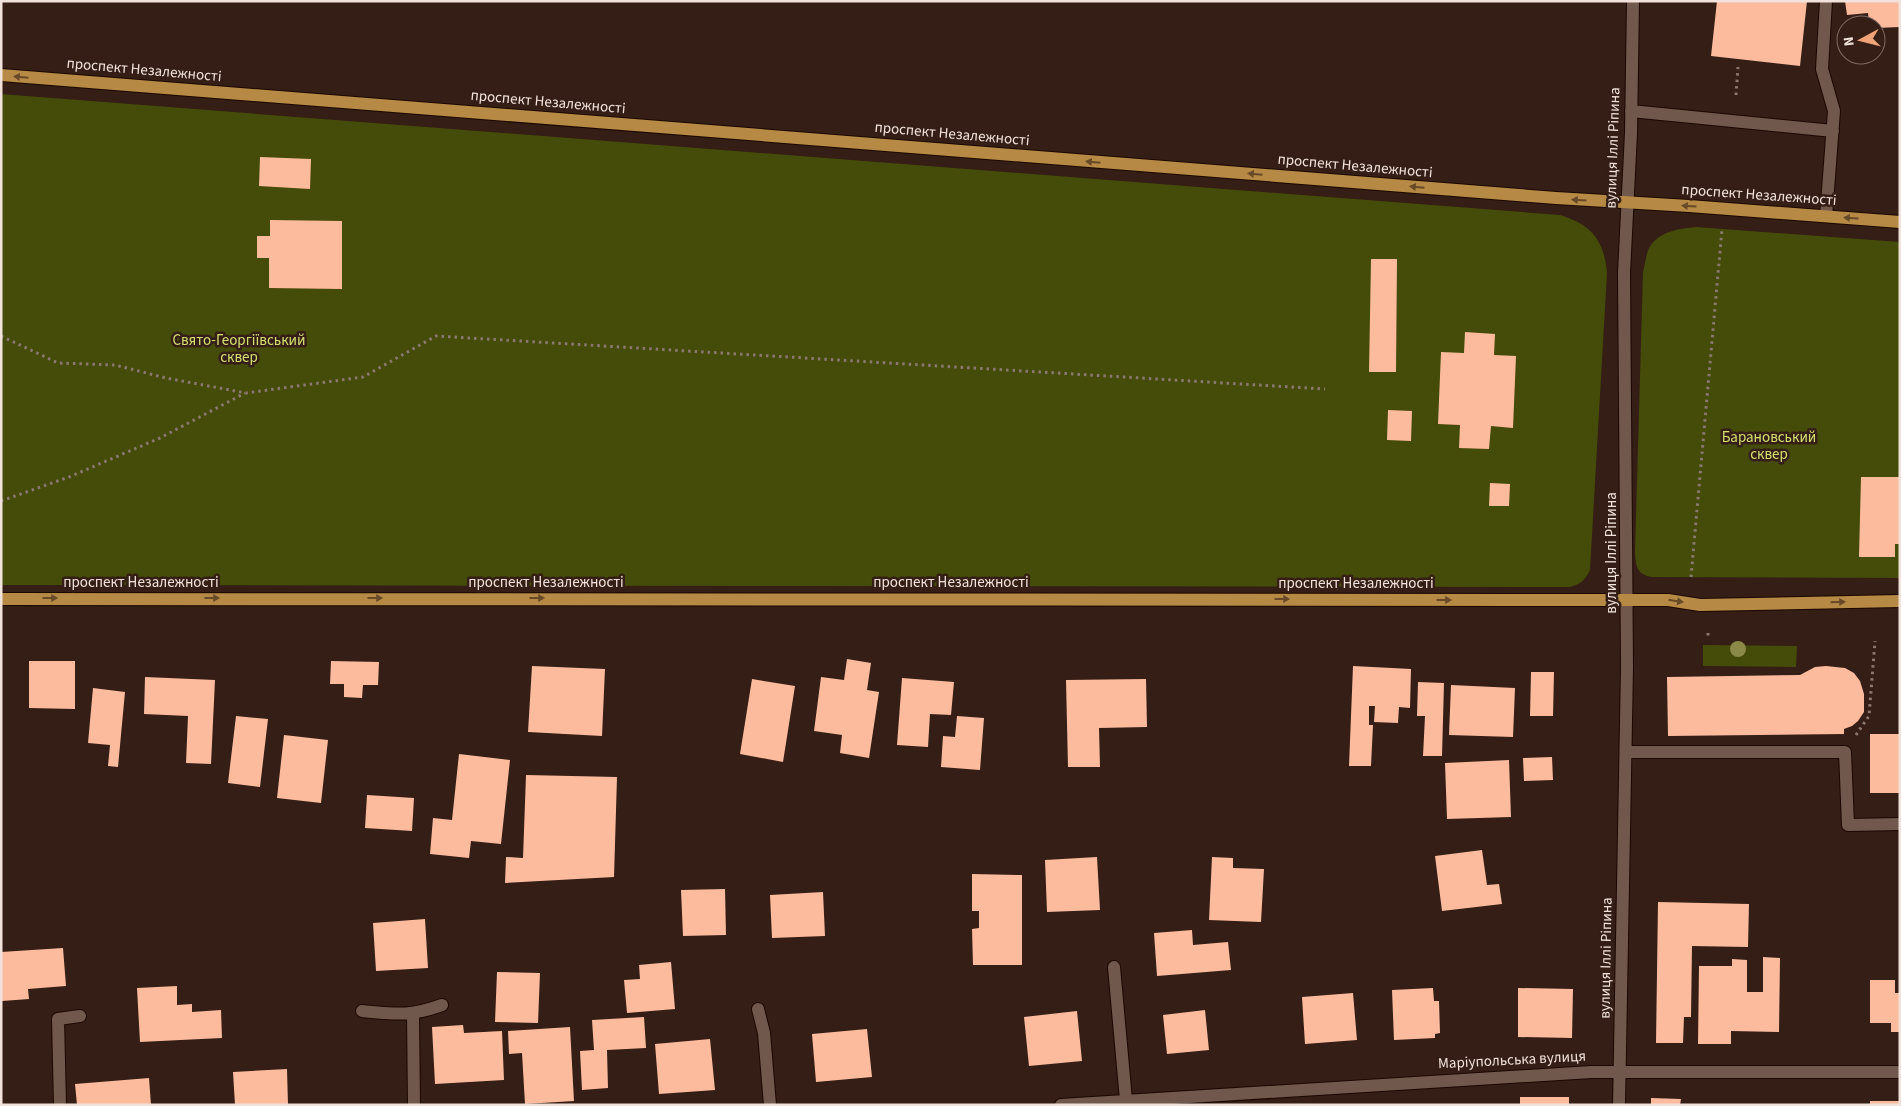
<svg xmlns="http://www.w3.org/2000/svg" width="1901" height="1106" viewBox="0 0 1901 1106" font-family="'Source Sans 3',sans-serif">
<rect width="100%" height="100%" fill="#341e15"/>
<path fill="#454b08" d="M1 94 1560 215C1592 225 1604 240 1607 273L1590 570C1585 580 1581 584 1570 587L1 585Z
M1696 227 1900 242V578L1652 577C1636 574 1636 566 1635 552L1643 272C1645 265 1646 255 1649 248 1659 231 1678 229 1696 227Z
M1703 645 1797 646 1796 667 1703 666Z"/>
<path fill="#fdbb9e" d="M1717 1H1807L1800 66 1711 56Z
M1845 1H1900V27L1876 28V25H1869L1868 13 1847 15Z
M260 157 311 159 310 189 259 186Z
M270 220 342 221V289L269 288V258H257V236H270Z
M1371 259H1397L1396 372H1369Z
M1465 332 1495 334 1494 355 1516 356 1513 428 1491 426 1489 449 1459 448 1460 425 1438 424 1441 352 1464 353Z
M1388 410 1412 411 1411 441 1387 440Z
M1861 477H1900V544H1895V557H1859Z
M1490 483 1510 484 1509 506H1489Z
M847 659 871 663 867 690 879 692 869 758 840 753 842 735 814 731 821 677 844 680Z
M29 661H75V709L29 708Z
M331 661 379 662 378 685H363L362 698 344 697V684H330Z
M532 666 605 669 602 736 528 732Z
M1353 666 1411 669 1410 708 1399 707 1398 723 1374 722 1375 706H1369V725H1373L1371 766H1349Z
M1826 666 1845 668 1854 673 1860 681 1864 694V712L1858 721 1852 726 1844 729V734L1668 736 1667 677 1800 675 1815 667Z
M1531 672H1554L1553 716H1530Z
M145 677 215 680 211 764 186 763 188 716 144 714Z
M902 678 954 682 951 715 930 714 928 747 897 745Z
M752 679 795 686 783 762 740 754Z
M1146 679 1147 727 1099 728 1100 767H1068L1066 680Z
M1418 682 1444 683 1442 756H1423L1425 716H1417Z
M1451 685 1515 688 1513 737 1449 735Z
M93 688 125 692 118 767 108 766 110 745 88 743Z
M236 716 268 719 260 787 228 783Z
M957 716 984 718 980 770 941 767 943 736 955 737Z
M1870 734H1900V793H1870Z
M284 735 328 740 321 803 277 798Z
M459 754 510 760 501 844 471 841 469 858 430 854 433 818 452 820Z
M1552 757 1553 780 1524 781 1523 758Z
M1509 760 1511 817 1447 819 1445 763Z
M526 775 617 777 614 877 505 883 506 857 523 858Z
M367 795 414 798 412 831 365 828Z
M1482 850 1487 885 1499 884 1502 904 1442 911 1435 856Z
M1097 857 1100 910 1047 912 1045 860Z
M1212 857 1233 858V868L1264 869 1261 922 1209 920Z
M972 874 1022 875V965H973L972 929 979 928V911H972Z
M725 889 726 935 683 936 681 890Z
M823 892 825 936 772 938 770 895Z
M1658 902 1749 904 1748 947 1692 946 1691 1017H1684L1683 1043H1656Z
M425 919 428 968 376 971 373 923Z
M1192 930 1193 945 1228 942 1231 970 1157 976 1154 933Z
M63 948 66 986 28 989 29 999 2 1001 1 952Z
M1763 957 1780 958 1779 1032 1731 1031V1044H1698L1699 966H1732V959L1747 960V992H1763Z
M671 962 675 1009 627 1013 624 980 640 979 639 965Z
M497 972 540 973 538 1023 495 1022Z
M1870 980H1895V993H1900V1032H1891V1023H1870Z
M177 986V1005L192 1004V1012L221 1010 222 1038 140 1042 137 988Z
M1433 988 1434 1001H1439L1440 1033 1435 1034V1038L1394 1040 1392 990Z
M1518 988 1573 989 1572 1038 1518 1037Z
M1353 993 1357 1040 1305 1044 1302 997Z
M1205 1010 1209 1050 1167 1054 1163 1015Z
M1077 1011 1082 1061 1029 1066 1024 1017Z
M644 1017 646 1048 607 1050 608 1088 582 1090 580 1051 594 1050 592 1020Z
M463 1025 464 1033 502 1031 504 1080 435 1084 432 1027Z
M570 1027 574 1101 525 1104 522 1053 509 1054 508 1031Z
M867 1029 872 1077 816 1082 812 1034Z
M710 1039 715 1090 659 1094 655 1044Z
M287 1069 288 1105H235L233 1072Z
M149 1078 151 1105H77L75 1084Z
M1520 1097H1569V1105H1520Z
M1651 1098 1681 1099 1680 1105H1651Z
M1870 1101H1900V1105H1870Z"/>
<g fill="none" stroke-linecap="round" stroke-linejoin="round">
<defs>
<path id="minor" d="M1826 1 1822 69 1834 111 1826 216
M1631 111 1833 131
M1626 752H1845L1848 825 1900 824
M1114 967 1126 1100
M758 1009 764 1033 770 1105
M362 1011C396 1014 409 1017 442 1005
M413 1014 414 1105
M60 1105 58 1019 80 1016
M1061 1105 1591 1072H1900
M1619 1105 1627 667 1624 273 1631 133 1633 1"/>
<path id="major" d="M1 75 1556 198 1689 206 1900 222
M1 599 1668 600 1700 605 1900 601"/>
</defs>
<use href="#minor" stroke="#1b0802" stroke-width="14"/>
<use href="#major" stroke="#1b0802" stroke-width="14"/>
<path stroke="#8b7971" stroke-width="3" stroke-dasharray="2.5 4" stroke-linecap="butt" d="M1736 95 1738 67
M1 336 58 363 115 365 166 378 246 393 363 377 436 336 1325 389
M1 501 69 477 160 438 245 393
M1691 577 1722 229
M1708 633V639
M1856 735 1869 716 1875 641"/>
<use href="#minor" stroke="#71584c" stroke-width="12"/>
<use href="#major" stroke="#b68a44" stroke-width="12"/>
</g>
<circle fill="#8b8947" cx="1738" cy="649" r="8"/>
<defs><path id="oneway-solid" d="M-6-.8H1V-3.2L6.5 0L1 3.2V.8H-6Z" transform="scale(1.25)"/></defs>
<g fill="#684928">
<use href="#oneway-solid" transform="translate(21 77) rotate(-175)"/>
<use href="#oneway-solid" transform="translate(1093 162) rotate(-175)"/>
<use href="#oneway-solid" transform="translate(1255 174) rotate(-175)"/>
<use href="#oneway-solid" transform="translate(1417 187) rotate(-175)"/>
<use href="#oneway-solid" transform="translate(1579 200) rotate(-177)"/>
<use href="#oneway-solid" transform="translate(1689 206) rotate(-176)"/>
<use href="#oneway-solid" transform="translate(1851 218) rotate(-176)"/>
<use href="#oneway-solid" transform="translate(50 598)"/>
<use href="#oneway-solid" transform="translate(212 598)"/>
<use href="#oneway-solid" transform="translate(375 598)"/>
<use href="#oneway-solid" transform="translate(537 598)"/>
<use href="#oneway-solid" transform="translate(1282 599)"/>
<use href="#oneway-solid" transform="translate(1444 600)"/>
<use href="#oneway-solid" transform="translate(1676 601) rotate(9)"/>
<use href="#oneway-solid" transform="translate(1838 602) rotate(-1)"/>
</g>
<g text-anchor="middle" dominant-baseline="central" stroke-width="5" stroke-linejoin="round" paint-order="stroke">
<g font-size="15" fill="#f1e2db" stroke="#341e15">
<text transform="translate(144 70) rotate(5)">проспект Незалежності</text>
<text transform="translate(548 102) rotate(5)">проспект Незалежності</text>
<text transform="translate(952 134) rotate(5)">проспект Незалежності</text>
<text transform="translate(1613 148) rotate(-88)">вулиця Іллі Ріпина</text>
<text transform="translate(1355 166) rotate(5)">проспект Незалежності</text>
<text transform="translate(1759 195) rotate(4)">проспект Незалежності</text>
<text transform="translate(1611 553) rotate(-90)">вулиця Іллі Ріпина</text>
<text x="141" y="582">проспект Незалежності</text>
<text x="546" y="582">проспект Незалежності</text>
<text x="951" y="582">проспект Незалежності</text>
<text x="1356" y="583">проспект Незалежності</text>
<text transform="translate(1606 958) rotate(-89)">вулиця Іллі Ріпина</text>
<text transform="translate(1512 1060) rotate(-3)">Маріупольська вулиця</text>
</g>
<g font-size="15" fill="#d3e070" stroke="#341e15">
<text x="239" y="340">Свято-Георгіївський<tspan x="239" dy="17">сквер</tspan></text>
<text x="1769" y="437">Барановський<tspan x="1769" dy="17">сквер</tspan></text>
</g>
</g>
<rect width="1901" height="1106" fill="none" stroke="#f1e2db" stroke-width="5"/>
<g transform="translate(1861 40) rotate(263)"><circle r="24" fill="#341e15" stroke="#806c64"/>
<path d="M0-4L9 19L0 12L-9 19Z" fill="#efa377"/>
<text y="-8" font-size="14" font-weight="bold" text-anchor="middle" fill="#f1e2db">N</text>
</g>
</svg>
